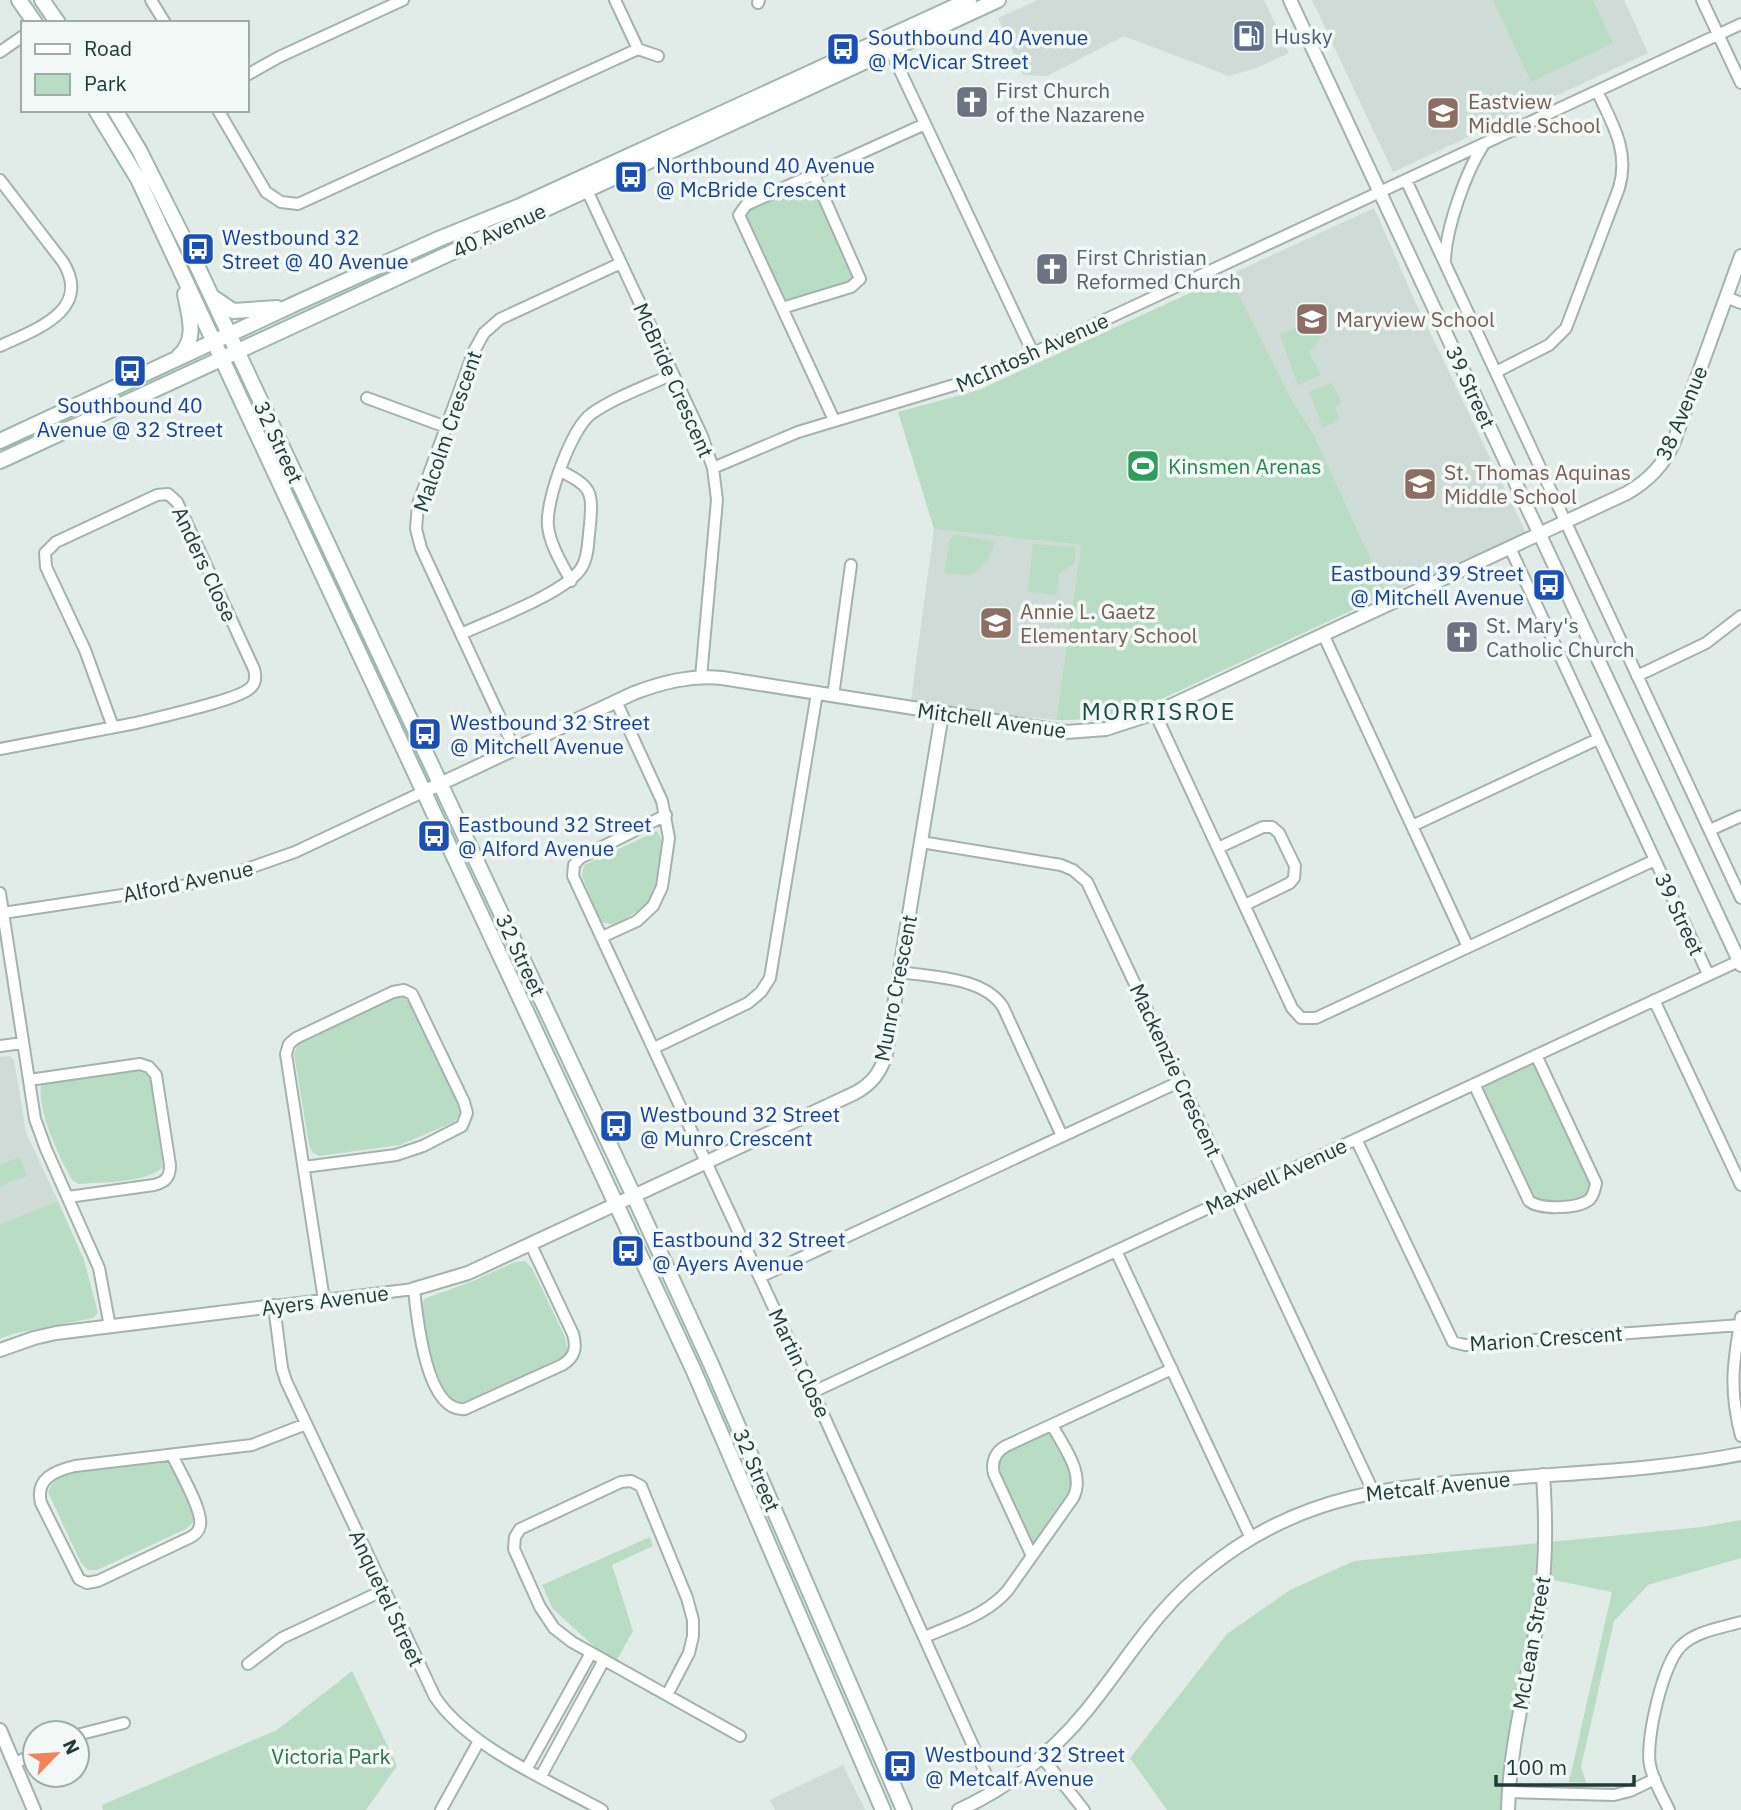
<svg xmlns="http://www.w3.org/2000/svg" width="1741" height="1810" viewBox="0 0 1741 1810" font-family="'IBM Plex Sans',sans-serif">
<rect width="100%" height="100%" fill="#e1ebe7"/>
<path fill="#cfdbd6" d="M1038 0H1264L1289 53 1259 67 1229 76 1124 36 1047 76 1023 75 998 18Z
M1312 0H1624L1648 53 1393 172Z
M1374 208 1414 299 1526 533 1387 594 1314 435 1289 395 1229 275Z
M934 529 1081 545 1056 720 943 709 911 700Z
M9 1056 14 1060 26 1133 58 1201 0 1224V1057Z
M843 1765 865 1810H775L770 1800Z"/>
<path fill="#b9ddc4" d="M1493 0H1593L1613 43 1531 82Z
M814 175 860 279 782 308 741 211Z
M1229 275 1289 395 1314 435 1387 594 1151 704C1118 715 1090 721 1056 720L1081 545 934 529 898 412 979 390Z
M1313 319 1321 320 1326 332 1309 352 1321 375 1298 385 1280 335Z
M1332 383 1342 403 1335 407 1340 419 1323 428 1309 392Z
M955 534 995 542 987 561 972 575 944 574 950 539Z
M1033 544 1075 547V563L1059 574 1057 595 1028 592Z
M657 831 663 842 658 881 646 906 615 925 601 922 582 876 584 865Z
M397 997H405L410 1003 459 1105 460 1114 454 1122 400 1145 319 1156 312 1152 309 1144 294 1054 298 1044Z
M1536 1055 1594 1178 1589 1199 1537 1206 1474 1084Z
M137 1068 146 1070 151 1077 163 1167C147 1183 102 1182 79 1184L73 1181C60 1160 37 1110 41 1086L48 1082Z
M20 1157 27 1176 0 1186V1164Z
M58 1201 84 1260 98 1313 93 1318 12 1334 0 1339V1224Z
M525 1261 532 1268 565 1337 568 1352 559 1359 460 1404 451 1401C434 1379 416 1326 424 1299L473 1281 515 1262Z
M1052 1425 1078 1483 1031 1554 994 1474 995 1456Z
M162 1460 173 1468 194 1513 193 1523 186 1529 97 1570H88L81 1563 48 1492C54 1478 61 1475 75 1471Z
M1741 1520V1558L1648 1585 1614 1621 1581 1767 1586 1783 1569 1782 1612 1592 1544 1578 1508 1810H1167L1130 1758 1227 1634 1290 1590 1354 1561 1702 1527Z
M650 1537 653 1546 612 1565 633 1631 617 1660 596 1648 553 1609 542 1585Z
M352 1671 397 1766 366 1810H103L102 1805 277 1730Z"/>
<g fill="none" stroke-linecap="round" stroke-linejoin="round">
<defs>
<path id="minor" d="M151 0 165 23
M615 0 638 49
M1702 0 1741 83
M758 3 759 0
M888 45 1033 353
M0 52 23 36
M247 75 279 57 403 0
M218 110 266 192 281 202 298 204 638 49 658 56
M0 180 63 262C93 311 34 330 0 346
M1406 180 1741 898
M584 184 702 436 713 468 717 500 701 677
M1445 260C1446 228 1466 171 1484 144
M1726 297 1741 303
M782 308 851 287 860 279 814 175
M1496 372 1549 345 1566 328 1619 188C1630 151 1612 123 1597 91
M367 398 446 427
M834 420 739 215 746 205 925 124
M713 468 798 432 984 376 1741 24
M1510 548 1708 974
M571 581C562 564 550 545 548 526 545 502 571 429 591 414 615 397 647 386 673 374
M461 634C489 621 568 592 582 567 589 555 588 538 590 525 593 490 591 487 561 471
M1323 634 1468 947
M1637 676 1706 643 1741 616
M833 696 851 565
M1155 713 1292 1008 1301 1018H1316L1655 860
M514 748 421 548 416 529 418 504 474 351 484 333 500 319 621 263
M0 749 136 723C156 718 237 700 249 689 256 684 256 676 254 669L177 502 168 494 157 495 56 542 45 553 46 567 85 650 113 727
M666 815 580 858 574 865 573 876 813 1392 994 1792
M1412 826 1598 739
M1710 830 1741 816
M921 842 1061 865 1073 870 1087 882 1373 1491
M1218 848 1263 827H1272L1279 833 1295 866 1294 878 1290 883 1245 905
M0 893 35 1119 46 1149 99 1268 110 1327
M3 913 182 886 238 872 295 852 423 792
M602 937 637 921 653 906 662 887 669 838 662 801 616 701
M900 972C932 977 984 977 1003 1007L1062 1136
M1654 1000 1741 1185
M0 1046 23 1043
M654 1048 748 1003 761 992 770 978 817 693
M29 1080 140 1064 149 1067 156 1075 170 1165C170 1177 166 1182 154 1185L68 1197
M1474 1084 1529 1201C1540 1210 1579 1209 1590 1199 1594 1194 1595 1189 1596 1183L1536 1055
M1356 1139 1453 1342 1465 1345 1741 1325
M304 1167 396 1155 423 1146 462 1126 467 1113 464 1102 412 994 404 990 393 992 296 1038 289 1044 286 1054 324 1300
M531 1245 573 1334C577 1348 575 1357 562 1365L465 1409C426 1413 417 1318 414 1289L274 1306 282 1368 286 1381 435 1697C468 1747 550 1781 602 1810
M1116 1251 1251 1538
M760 1277 1181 1081
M1741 1317C1733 1363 1729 1390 1741 1436
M813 1392 1741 960
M172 1455C179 1470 203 1510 200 1525 199 1532 195 1535 189 1538L98 1581 87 1583 79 1579 41 1503C35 1479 54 1471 75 1466L252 1445 306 1424
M1031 1554 994 1474C991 1462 995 1452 1006 1446L1172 1369
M925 1637C954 1624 987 1615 1008 1590L1073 1498C1086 1474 1063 1446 1052 1425
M248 1664 282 1638 384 1590
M667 1695 689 1653 693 1636V1620L687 1598 641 1486 631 1481 621 1482 520 1529 515 1537 514 1549 540 1607 554 1628 572 1642 740 1736
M77 1735 124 1723
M1042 1757 1084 1810
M15 1763 35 1754
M527 1768 591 1653
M541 1776 604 1660
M1509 1792 1614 1795 1630 1791 1655 1779
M441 1810 479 1741
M1669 1810C1662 1795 1653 1781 1650 1765 1645 1741 1663 1663 1681 1646 1696 1631 1721 1628 1741 1622"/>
<path id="tertiary" d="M1290 0 1741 965
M423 792 634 693C663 682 691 675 722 678L1066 732 1106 729 1155 713 1627 493C1648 481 1663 466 1673 444L1741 256
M414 1289 468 1273 855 1093C872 1084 881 1072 886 1054L942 714
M0 1350 34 1338 56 1333 274 1306
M0 1730 34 1810
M959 1810C1009 1787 1053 1752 1087 1710 1130 1657 1155 1609 1211 1566 1304 1492 1396 1486 1510 1478 1587 1472 1665 1469 1741 1454
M1508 1810C1510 1737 1530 1674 1540 1604 1547 1561 1546 1518 1543 1475"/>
<path id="secondary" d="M19 0 35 23
M42 0 58 23
M96 110 138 179 693 1369 883 1810
M115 110 139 150 192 255 638 1205 711 1364 904 1810
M211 296 233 311 277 308
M179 356C198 339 189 316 185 294
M0 441 299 302 441 238 520 206 969 0
M0 461 998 0"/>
</defs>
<use href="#minor" stroke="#a4b3ae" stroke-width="14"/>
<use href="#tertiary" stroke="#a4b3ae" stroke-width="16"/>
<use href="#secondary" stroke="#9fb7af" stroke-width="18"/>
<use href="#minor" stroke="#fff" stroke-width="10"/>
<use href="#tertiary" stroke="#fff" stroke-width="12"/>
<use href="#secondary" stroke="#fff" stroke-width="14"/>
</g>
<defs>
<symbol id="fuel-square" viewBox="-11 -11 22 22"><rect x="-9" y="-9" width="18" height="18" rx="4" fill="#5c6f8a" stroke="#f1f8f5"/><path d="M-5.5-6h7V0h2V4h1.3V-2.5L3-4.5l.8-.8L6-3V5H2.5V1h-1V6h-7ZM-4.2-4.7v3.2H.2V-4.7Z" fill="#fff"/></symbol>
<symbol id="bus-square" viewBox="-11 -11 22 22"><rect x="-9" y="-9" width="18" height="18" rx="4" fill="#1a4fb4" stroke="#f1f8f5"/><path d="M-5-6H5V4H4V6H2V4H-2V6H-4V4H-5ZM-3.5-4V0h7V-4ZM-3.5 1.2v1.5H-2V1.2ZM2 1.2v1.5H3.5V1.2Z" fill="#fff"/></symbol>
<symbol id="church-square" viewBox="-11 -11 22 22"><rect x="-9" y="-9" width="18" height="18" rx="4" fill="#6b7280" stroke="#f1f8f5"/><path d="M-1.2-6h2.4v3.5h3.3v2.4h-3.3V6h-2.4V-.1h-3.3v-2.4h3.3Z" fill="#fff"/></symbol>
<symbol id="school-square" viewBox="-11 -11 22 22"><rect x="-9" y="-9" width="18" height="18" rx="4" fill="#8d6e63" stroke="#f1f8f5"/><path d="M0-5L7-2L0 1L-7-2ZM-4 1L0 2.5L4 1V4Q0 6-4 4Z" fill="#fff"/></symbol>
<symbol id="stadium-square" viewBox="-11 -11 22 22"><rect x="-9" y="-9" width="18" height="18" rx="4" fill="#2e9e5b" stroke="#f1f8f5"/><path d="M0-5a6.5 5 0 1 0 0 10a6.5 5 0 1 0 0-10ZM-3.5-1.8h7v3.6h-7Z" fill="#fff"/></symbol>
</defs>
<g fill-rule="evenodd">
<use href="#fuel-square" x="1230" y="17" width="38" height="38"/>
<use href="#bus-square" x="824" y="30" width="38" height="38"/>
<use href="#church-square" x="953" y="83" width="38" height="38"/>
<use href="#school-square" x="1424" y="94" width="38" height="38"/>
<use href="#bus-square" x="612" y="158" width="38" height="38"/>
<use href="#bus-square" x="179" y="230" width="38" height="38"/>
<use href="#church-square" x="1033" y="250" width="38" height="38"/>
<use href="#school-square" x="1293" y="300" width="38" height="38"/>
<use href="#bus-square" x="111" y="352" width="38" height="38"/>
<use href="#stadium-square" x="1124" y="447" width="38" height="38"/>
<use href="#school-square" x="1401" y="465" width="38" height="38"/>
<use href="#bus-square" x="1530" y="566" width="38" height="38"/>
<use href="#school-square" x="977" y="604" width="38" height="38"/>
<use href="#church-square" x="1443" y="618" width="38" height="38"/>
<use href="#bus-square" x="406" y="715" width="38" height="38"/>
<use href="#bus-square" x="415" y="817" width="38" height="38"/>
<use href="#bus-square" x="597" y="1107" width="38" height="38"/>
<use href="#bus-square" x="609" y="1232" width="38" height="38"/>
<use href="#bus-square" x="881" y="1747" width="38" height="38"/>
</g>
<g text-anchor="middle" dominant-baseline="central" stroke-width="7" stroke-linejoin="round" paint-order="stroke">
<g font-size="21" fill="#4e5e75" stroke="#f1f8f5" text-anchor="start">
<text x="1274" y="36">Husky</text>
</g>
<g font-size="21" fill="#164399" stroke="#f1f8f5" text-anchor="start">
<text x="868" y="37">Southbound 40 Avenue<tspan x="868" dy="24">@ McVicar Street</tspan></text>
<text x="656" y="165">Northbound 40 Avenue<tspan x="656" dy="24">@ McBride Crescent</tspan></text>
<text x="222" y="237">Westbound 32<tspan x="222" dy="24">Street @ 40 Avenue</tspan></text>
<text x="130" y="405" text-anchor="middle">Southbound 40<tspan x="130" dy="24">Avenue @ 32 Street</tspan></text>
<text x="1524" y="573" text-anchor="end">Eastbound 39 Street<tspan x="1524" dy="24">@ Mitchell Avenue</tspan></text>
<text x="450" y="722">Westbound 32 Street<tspan x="450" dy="24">@ Mitchell Avenue</tspan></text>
<text x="458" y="824">Eastbound 32 Street<tspan x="458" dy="24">@ Alford Avenue</tspan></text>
<text x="640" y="1114">Westbound 32 Street<tspan x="640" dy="24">@ Munro Crescent</tspan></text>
<text x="652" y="1239">Eastbound 32 Street<tspan x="652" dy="24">@ Ayers Avenue</tspan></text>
<text x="925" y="1754">Westbound 32 Street<tspan x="925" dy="24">@ Metcalf Avenue</tspan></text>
</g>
<g font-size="21" fill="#5b616d" stroke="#f1f8f5" text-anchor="start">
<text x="996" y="90">First Church<tspan x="996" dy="24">of the Nazarene</tspan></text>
<text x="1076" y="257">First Christian<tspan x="1076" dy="24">Reformed Church</tspan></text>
<text x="1486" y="625">St. Mary's<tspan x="1486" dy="24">Catholic Church</tspan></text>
</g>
<g font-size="21" fill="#785e54" stroke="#f1f8f5" text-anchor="start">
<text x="1468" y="101">Eastview<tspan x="1468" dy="24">Middle School</tspan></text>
<text x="1336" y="319">Maryview School</text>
<text x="1444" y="472">St. Thomas Aquinas<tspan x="1444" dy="24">Middle School</tspan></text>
<text x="1020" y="611">Annie L. Gaetz<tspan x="1020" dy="24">Elementary School</tspan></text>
</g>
<g font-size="21" fill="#213c36" stroke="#f1f8f5">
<text transform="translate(499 230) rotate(-25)">40 Avenue</text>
<text transform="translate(1032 352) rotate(-24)">McIntosh Avenue</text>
<text transform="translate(674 380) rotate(66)">McBride Crescent</text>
<text transform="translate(1471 387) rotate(65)">39 Street</text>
<text transform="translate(1681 413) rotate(-67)">38 Avenue</text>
<text transform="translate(447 431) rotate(-71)">Malcolm Crescent</text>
<text transform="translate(279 442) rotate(65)">32 Street</text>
<text transform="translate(205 564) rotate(65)">Anders Close</text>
<text transform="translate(992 720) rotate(8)">Mitchell Avenue</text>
<text transform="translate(188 881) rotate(-12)">Alford Avenue</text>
<text transform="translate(1680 914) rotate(65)">39 Street</text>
<text transform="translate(521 955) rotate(65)">32 Street</text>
<text transform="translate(895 988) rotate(-79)">Munro Crescent</text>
<text transform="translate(1176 1070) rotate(65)">Mackenzie Crescent</text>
<text transform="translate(1276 1176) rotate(-25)">Maxwell Avenue</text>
<text transform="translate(325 1300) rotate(-7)">Ayers Avenue</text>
<text transform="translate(1546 1338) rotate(-4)">Marion Crescent</text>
<text transform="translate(800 1363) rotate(65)">Martin Close</text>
<text transform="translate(757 1470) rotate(67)">32 Street</text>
<text transform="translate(1438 1486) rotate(-6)">Metcalf Avenue</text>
<text transform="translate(387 1598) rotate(65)">Anquetel Street</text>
<text transform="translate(1531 1643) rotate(-80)">McLean Street</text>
</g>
<g font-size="21" fill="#27864d" stroke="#f1f8f5" text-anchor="start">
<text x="1168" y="466">Kinsmen Arenas</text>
</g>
<g font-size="21" fill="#2b7349" stroke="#f1f8f5">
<text x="331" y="1756">Victoria Park</text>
</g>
<g font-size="24" letter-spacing="2" fill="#1d4e44" stroke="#f1f8f5">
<text x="1159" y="711">MORRISROE</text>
</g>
</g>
<rect x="21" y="21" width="228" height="91" fill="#f1f8f5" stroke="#9eada9" stroke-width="2"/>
<rect x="35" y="44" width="35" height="10" fill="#ffffff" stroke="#9eada9" stroke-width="2"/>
<text x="84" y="56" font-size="21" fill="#213c36">Road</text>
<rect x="35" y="74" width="35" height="21" fill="#b9ddc4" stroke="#9eada9" stroke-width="2"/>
<text x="84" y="91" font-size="21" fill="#213c36">Park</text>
<g transform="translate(56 1754) rotate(65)"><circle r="33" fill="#f1f8f5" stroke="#9eada9" stroke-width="2"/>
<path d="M0-5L12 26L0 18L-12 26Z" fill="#f28358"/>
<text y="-10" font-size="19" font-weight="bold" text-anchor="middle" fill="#213c36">N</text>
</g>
<path d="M1496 1775v10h138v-10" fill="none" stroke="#213c36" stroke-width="3.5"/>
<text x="1506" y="1775" font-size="21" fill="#213c36" stroke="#f1f8f5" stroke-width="5" paint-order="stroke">100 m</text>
</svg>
